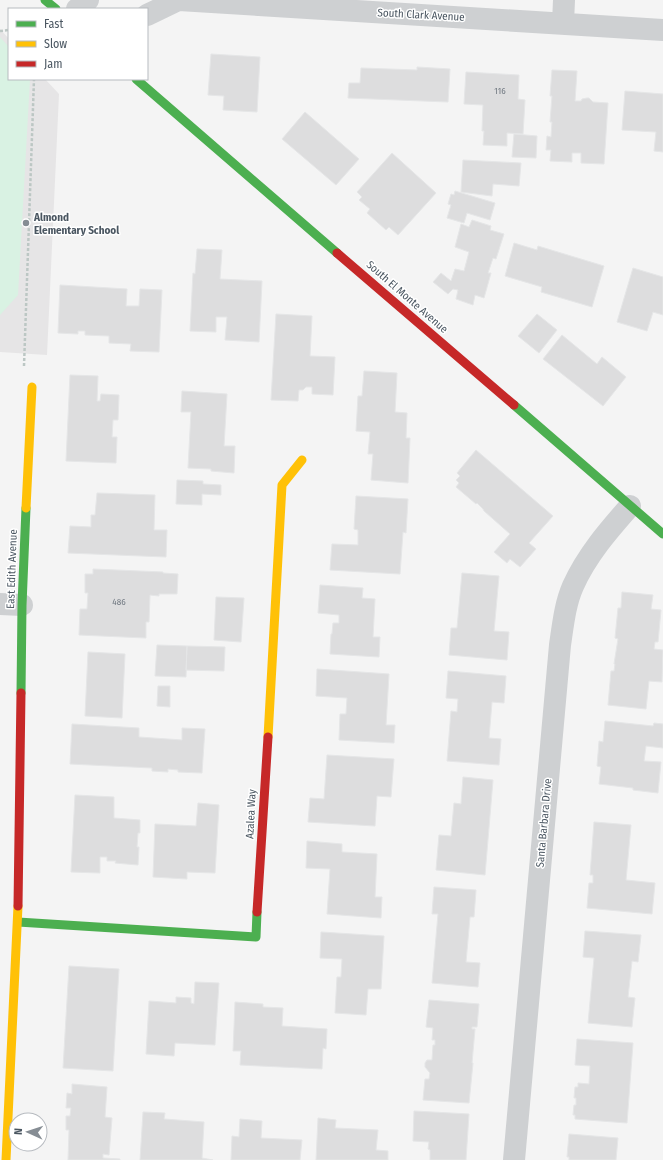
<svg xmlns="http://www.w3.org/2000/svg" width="663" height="1160" viewBox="0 0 663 1160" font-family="'Fira Sans Condensed',sans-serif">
<rect width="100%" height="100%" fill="#f4f4f4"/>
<path fill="#e6e5e6" d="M0 29 9 39V79H45L59 94 47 355 0 352Z"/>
<path fill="#d9f2e3" d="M0 37 9 47V79H30L18 295 0 315Z"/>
<path fill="#ddddde" stroke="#e5e6e7" d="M211 54 260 57 257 112 223 110 224 96 208 95Z
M417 67 450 69 448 102 348 98 349 83H360L361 68 417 70Z
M552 70 577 71 575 101H581L582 99 587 98H589L593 102 608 103 604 164 581 163V153H572V162L550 161 551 150H546L547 136 551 137 552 122H550L552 96H550Z
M466 72 519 75 518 99 525 100 523 134 507 133V146L483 145 484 131H482L483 105 464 104Z
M625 91 663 94V152L654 151 656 132 622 130Z
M305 112 359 159 336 185 282 139Z
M514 134 537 136 536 158 512 157Z
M392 153 436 193 398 235 389 227 386 230 367 213 370 209 359 200 362 197 357 192Z
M463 160 521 163 519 186 493 184 492 196 461 192Z
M455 191 495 203 490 220 467 213 464 223 447 218 451 205 448 204 451 194 454 195Z
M472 220 491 226 490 230 504 234 496 259 493 258 488 273H491L484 298 475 295 473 305 456 299 458 290 453 289 448 294 433 282 441 273 451 281 455 269 464 271 469 252 455 247 461 224 469 227Z
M514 243 537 250 538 246 604 266 592 307 541 292 542 287 505 276Z
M197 249 222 250 220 279 262 281 259 342 225 340 227 317H216V332L190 331 193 273 195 274Z
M633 268 663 277V315L653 312 647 331 617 322Z
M60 285 127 289 126 306H139L140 289 162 290 159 352 130 351 131 344 109 343V336L85 335V331H78V334L58 333Z
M276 314 312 316 310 356 335 357 333 395 312 394V387H306L303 390H299L298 401 271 400Z
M537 314 557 330 539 353 518 336Z
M562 335 597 364 602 357 626 377 603 406 543 359Z
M364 371 397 373 395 412 407 413 406 438H410L408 483 371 480 373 454H368L370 432 356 431 358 396H362Z
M70 375 98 376 97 401H100L101 394 119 395 118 420H113L112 437H117L116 463 66 461Z
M182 391 227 394 224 446H235L234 473 211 471V469L188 468 191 412H181Z
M476 450 553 516 529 543 536 549 520 567 510 559 507 563 494 552 510 534 484 511 483 509 477 503 476 504 456 487 459 483 456 480 460 476 457 473Z
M177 480 203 481V484L221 485V495L202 494V505L176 504Z
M97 493 155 495 154 530H167L166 557 68 553 70 526 91 527V515H95Z
M356 496 408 499 406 533 403 532 400 574 330 570 332 544 358 545V530L354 529Z
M93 569 163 572V573L178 574 177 594H159V596L150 595 149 622H146V638L79 635 80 609H87L88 593H85V574H93Z
M462 573 499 576 494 631 509 632 507 660 449 655 451 628H457Z
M320 585 363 588 362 598 375 599 373 637H380L379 657 330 654 331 634H332L333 623H339V615L318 613Z
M622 592 653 595 651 609 661 610 658 642H655L654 649 663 650 662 682 649 681 646 709 608 705 611 671H614L615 664H614L618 639 615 638 618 608H621Z
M216 597 244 598 241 642 214 640Z
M157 645 187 646 186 677 155 676Z
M187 646 225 647 224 671 186 670Z
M88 652 125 654 122 718 85 716Z
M317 669 389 674 386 725H395L394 743 339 740 340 714H346L347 698 316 696Z
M448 671 506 676 504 703 492 702 489 738 501 739 499 765 447 761 451 711 457 712 458 699 446 698Z
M158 686H170V707L157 706Z
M605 721 653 726 654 723 663 724V748L646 746 644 761 661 762 658 793 633 790V788L599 784 601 767 597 766 599 741 603 742Z
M72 724 139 728V737L182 740V728L205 729 202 773 178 772V770L168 769V772L152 771V768L70 764Z
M327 755 394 759 391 797 377 796 375 826 308 822 310 798 324 799Z
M463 777 493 780 485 875 436 870 439 835 451 836 454 803 461 804Z
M75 795 114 797V818L140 820V833H138L137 847H139L138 865 115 863 116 861H107V857H100V873L71 872Z
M198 803 219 805 215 873 187 872V879L153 877 155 824 196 826Z
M594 822 631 825 626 880 655 883 652 914 587 908 589 883H593V875H590Z
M307 841 342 844V852L377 854 375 897H382L381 918 327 914 330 869 306 868Z
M434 887 476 890 474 917H470L466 962 480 963 478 987 432 983 438 914H432Z
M585 931 641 935 638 962 632 961 628 997 635 998 632 1027 588 1023 594 958 583 957Z
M321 932 384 936 381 989H368L366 1015 335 1013 337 977H341L342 959 320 958Z
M69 966 119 969 113 1071 63 1068Z
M195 982 219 983 215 1045 175 1043 174 1056 146 1054 149 1001 176 1003V997L191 998V1003L194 1004Z
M429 1000 479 1004 477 1027H472V1029H475L472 1063H473L469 1103 423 1100 425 1079H429L430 1073 425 1067V1063L427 1060H432L433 1045H435V1040H432L433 1028 426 1027Z
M235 1002 263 1004V1007L283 1008 282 1026 327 1029 326 1049 323 1048 322 1069 240 1065 241 1051H233Z
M577 1039 633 1043 627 1123 575 1119V1115H573L574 1105H576V1098H574L575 1087H578V1083L589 1084 590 1066 575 1065Z
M72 1084 107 1087 105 1117 112 1118 109 1155 103 1154V1158L120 1159V1160H68L69 1130H66V1116H70L71 1108H66L67 1093 72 1094Z
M414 1111 469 1114 466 1160H430V1150L428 1149 429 1142 413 1141Z
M143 1112 165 1113 164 1119 204 1122 202 1158 213 1160H140Z
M318 1118 336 1120 335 1128 378 1130 376 1150 388 1151V1160H316Z
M240 1119 262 1121 261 1138 302 1140 300 1160H231L232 1136 239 1137Z
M569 1134 618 1138 616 1160H569V1157H567Z"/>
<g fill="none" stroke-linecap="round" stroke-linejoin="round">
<path stroke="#bcc7c4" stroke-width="2.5" stroke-dasharray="3 2" stroke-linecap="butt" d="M0 31 9 30
M24 366 34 79"/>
<path stroke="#ced0d2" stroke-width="22" d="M179 0 663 30
M77 9 88 0
M147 15 178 0
M563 23 564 0
M0 604 22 605
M514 1160 560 645C563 625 565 604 573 586 587 555 608 531 630 506"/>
<path stroke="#4caf50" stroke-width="9" d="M45 0 56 9
M136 79 337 253
M514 405 663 534
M21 693 22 605 26 508
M18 922 256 937 257 912"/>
<path stroke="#ffc107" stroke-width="9" d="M26 508 32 387
M268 737 282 485 302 460
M6 1160 18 906"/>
<path stroke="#c62828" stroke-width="9" d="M337 253 514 405
M18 906 21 693
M257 912 268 737"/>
</g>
<circle fill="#868d94" stroke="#fff" stroke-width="1.5" cx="26" cy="223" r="4"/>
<g text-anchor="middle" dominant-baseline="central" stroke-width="3" stroke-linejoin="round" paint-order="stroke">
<g font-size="9" fill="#707881">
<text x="500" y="91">116</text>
<text x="119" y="602">486</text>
</g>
<g font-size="11" fill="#4a5661" stroke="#fff">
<text transform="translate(421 15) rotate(3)">South Clark Avenue</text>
<text transform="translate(407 297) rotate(41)">South El Monte Avenue</text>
<text transform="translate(12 569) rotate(-88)">East Edith Avenue</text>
<text transform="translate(251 814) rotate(-87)">Azalea Way</text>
<text transform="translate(544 823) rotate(-85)">Santa Barbara Drive</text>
</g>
<g font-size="11" font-weight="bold" fill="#4a5661" stroke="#fff" text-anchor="start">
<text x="34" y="217">Almond<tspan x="34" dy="13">Elementary School</tspan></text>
</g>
</g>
<rect x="8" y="8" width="140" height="72" fill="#ffffff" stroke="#b7bbc0"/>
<rect x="16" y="21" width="20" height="6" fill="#4caf50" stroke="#b7bbc0"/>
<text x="44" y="28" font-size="12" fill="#4a5661">Fast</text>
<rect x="16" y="41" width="20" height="6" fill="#ffc107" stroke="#b7bbc0"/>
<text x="44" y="48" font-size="12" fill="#4a5661">Slow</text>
<rect x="16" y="61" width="20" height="6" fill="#c62828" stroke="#b7bbc0"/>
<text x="44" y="68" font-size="12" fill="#4a5661">Jam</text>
<g transform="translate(28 1132) rotate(273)"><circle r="19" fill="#ffffff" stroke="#b7bbc0"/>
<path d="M0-3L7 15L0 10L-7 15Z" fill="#868d94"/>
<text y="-6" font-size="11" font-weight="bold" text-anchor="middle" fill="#4a5661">N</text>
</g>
</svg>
